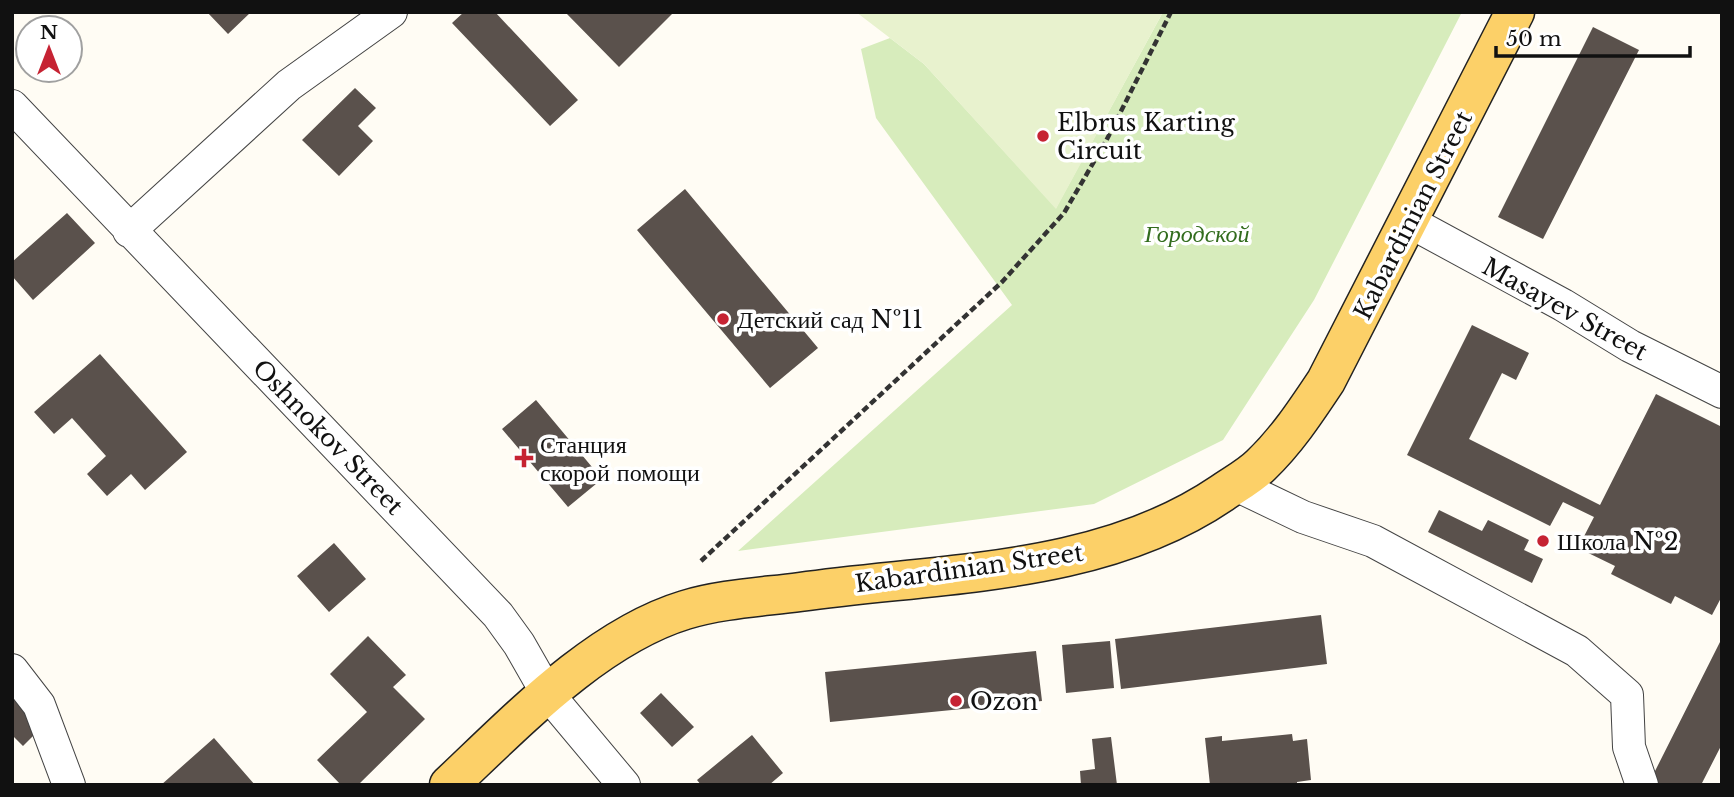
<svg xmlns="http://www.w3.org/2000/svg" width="1734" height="797" viewBox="0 0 1734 797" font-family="'Libre Baskerville',serif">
<rect width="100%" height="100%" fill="#fffcf4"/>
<path fill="#d7ecbc" d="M1163 12H1462L1314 300 1223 440 1094 504 738 551 1012 305 876 118 861 49 890 38 924 64 1056 208Z"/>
<path fill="#e8f2ce" d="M856 12H1163L1056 209 924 64Z"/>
<path fill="#5a514c" d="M207 12H251L228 34Z
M464 12H495L578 100 550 126 452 23Z
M565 12H674L619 67Z
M1593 27 1639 50 1543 239 1498 217Z
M355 88 376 108 358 126 373 141 339 176 302 140Z
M685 189 818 348 770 388 637 230Z
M67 213 95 243 33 300 12 276V262Z
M1472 325 1529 353 1516 380 1502 373 1469 439 1600 505 1656 394 1722 427V596L1712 615 1675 596 1671 604 1611 574 1615 566 1578 548 1594 517 1563 502 1550 526 1407 455Z
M100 354 187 452 145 490 131 474 107 496 87 474 106 456 72 418 54 434 34 412Z
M536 400 602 479 568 507 502 429Z
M1439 510 1482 531 1488 520 1529 540 1524 550 1543 559 1532 583 1428 532Z
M334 543 366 579 329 612 297 576Z
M1321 615 1327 664 1121 689 1115 639Z
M368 636 406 675 393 687 425 719 358 785H341L317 760 367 712 330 674Z
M1722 638V744L1701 785H1652L1649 783Z
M1110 641 1114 688 1066 693 1062 645Z
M1036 651 1042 701 830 722 825 672Z
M661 693 694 727 672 747 640 713Z
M12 696 42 727 23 746 12 735Z
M1292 734 1293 741 1307 739 1311 780 1297 782V785H1210L1205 738 1222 736V741Z
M752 735 783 773 769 785H701L697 780Z
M1111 737 1117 785H1081L1080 771 1095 769 1092 739Z
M214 738 255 785H161Z"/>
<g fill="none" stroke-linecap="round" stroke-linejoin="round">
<defs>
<path id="minor" d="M12 106 498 615 519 644 547 693 624 785
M1410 222 1563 305 1630 346 1722 392
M129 231 289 85 391 12
M1234 484 1303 517 1373 541 1577 651 1627 695 1629 747 1642 785
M12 670 39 705 69 785"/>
<path id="major" d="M449 785C515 723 596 637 685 610 721 599 762 597 800 592 942 572 1100 576 1222 493 1235 484 1250 476 1261 465 1287 440 1306 411 1326 381L1515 12"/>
</defs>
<use href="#minor" stroke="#444" stroke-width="34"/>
<use href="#major" stroke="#222" stroke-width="41"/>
<path stroke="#333" stroke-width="4.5" stroke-dasharray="7 3.5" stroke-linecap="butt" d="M701 561 1002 282 1064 213 1106 141 1171 12"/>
<use href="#minor" stroke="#fff" stroke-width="32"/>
<use href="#major" stroke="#fcd068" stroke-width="38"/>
</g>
<g fill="#c62333" stroke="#fff" stroke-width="2.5">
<circle cx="1043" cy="136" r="7"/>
<circle cx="723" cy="319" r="7"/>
<path d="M520.5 447.5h7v7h7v7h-7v7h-7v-7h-7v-7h7z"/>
<circle cx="1543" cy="541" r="7"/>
<circle cx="956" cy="701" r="7"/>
</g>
<g text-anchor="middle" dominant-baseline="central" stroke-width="7" stroke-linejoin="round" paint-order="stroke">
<g font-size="24" fill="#111" stroke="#fff" text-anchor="start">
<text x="1057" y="122">Elbrus Karting<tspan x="1057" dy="28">Circuit</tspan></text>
<text x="737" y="319">Детский сад №11</text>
<text x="540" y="444">Станция<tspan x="540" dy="28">скорой помощи</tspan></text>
<text x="1557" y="541">Школа №2</text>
<text x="970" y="701">Ozon</text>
</g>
<g font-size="24" fill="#111" stroke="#fff">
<text transform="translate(1413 215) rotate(-63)">Kabardinian Street</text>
<text transform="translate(1565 309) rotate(29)">Masayev Street</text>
<text transform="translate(328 437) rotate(46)">Oshnokov Street</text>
<text transform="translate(969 568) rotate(-8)">Kabardinian Street</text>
</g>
<g font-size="24" font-style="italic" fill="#326c1d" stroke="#fff">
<text x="1197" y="233">Городской</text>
</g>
</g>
<rect width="1734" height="797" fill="none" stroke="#111111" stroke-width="28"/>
<g transform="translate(49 49)"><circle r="33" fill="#ffffff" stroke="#a0a0a0" stroke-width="2"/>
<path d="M0-5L12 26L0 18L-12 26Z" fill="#c62333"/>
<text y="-10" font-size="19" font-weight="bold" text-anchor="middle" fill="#111111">N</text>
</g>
<path d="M1496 46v10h194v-10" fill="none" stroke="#111111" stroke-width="3.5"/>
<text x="1506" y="46" font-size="21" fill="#111111" stroke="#ffffff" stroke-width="5" paint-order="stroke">50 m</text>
</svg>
